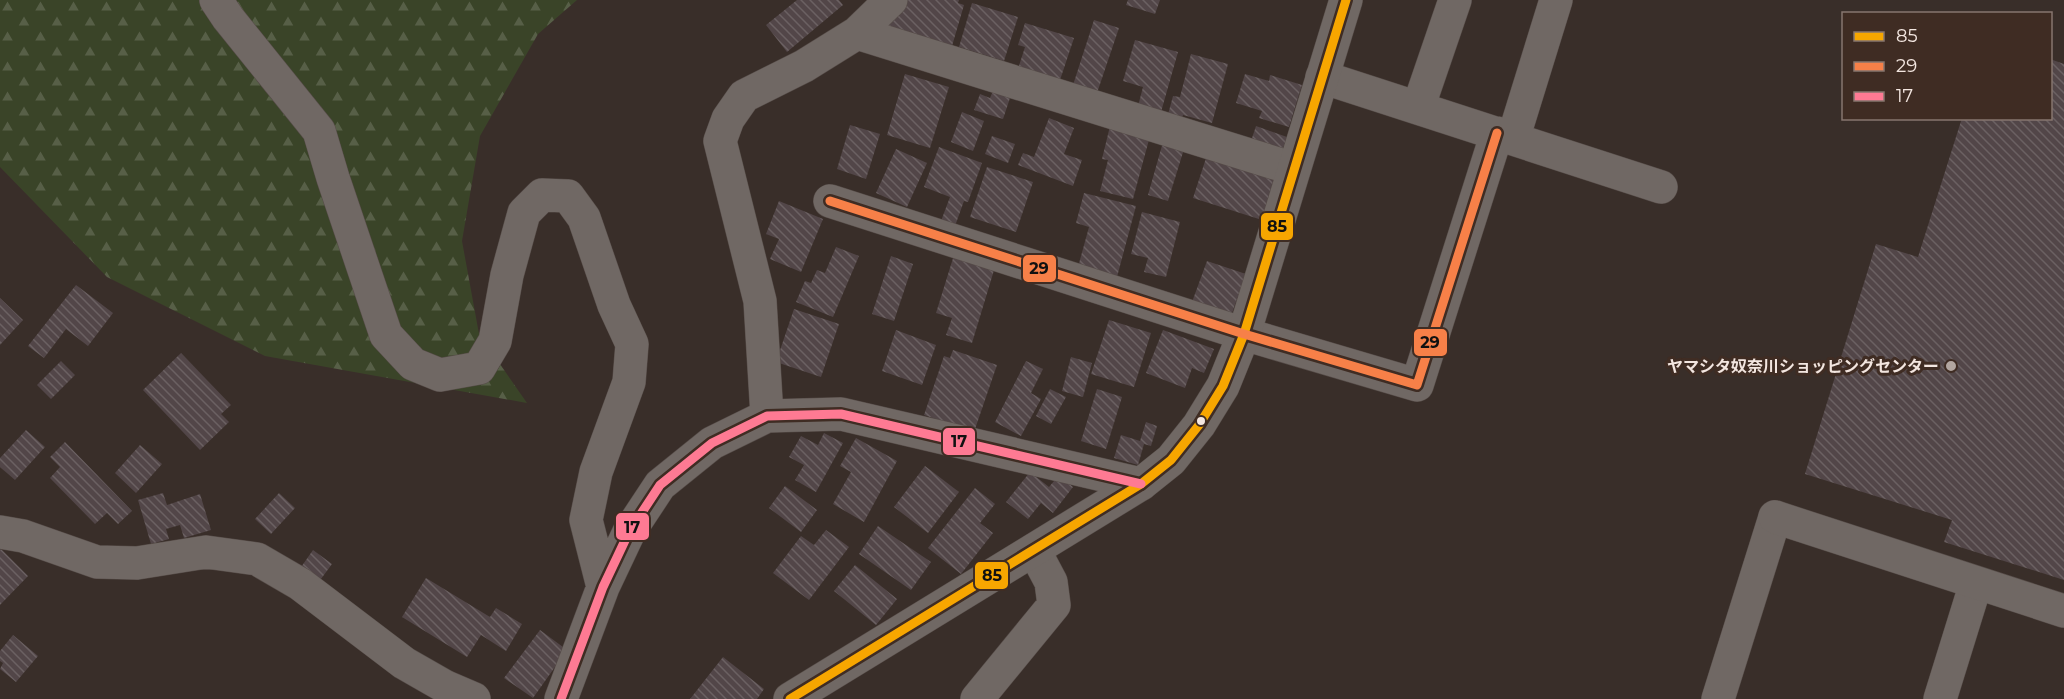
<svg xmlns="http://www.w3.org/2000/svg" width="2064" height="699" viewBox="0 0 2064 699" font-family="Montserrat,'Noto Sans JP',sans-serif">
<defs>
<pattern id="forest-firs" width="22" height="20" patternUnits="userSpaceOnUse" patternTransform="scale(1.5)"><rect width="22" height="20" fill="#3a4428"/><path d="M5 1l3.5 6h-7zM16 11l3.5 6h-7z" fill="#575f47"/></pattern>
<pattern id="building-back-hatch" width="6" height="6" patternUnits="userSpaceOnUse" patternTransform="scale(1.5)"><rect width="6" height="6" fill="#524648"/><path d="M-1 5l2 2M0 0l6 6M5-1l2 2" fill="none" stroke="#6b6162"/></pattern>
</defs>
<rect width="100%" height="100%" fill="#392e29"/>
<path fill="url(#forest-firs)" d="M0 0H577L538 34 480 136 462 241 479 334 527 403 265 356 107 277 0 167Z"/>
<path fill="url(#building-back-hatch)" d="M797 0H839L843 5 787 52 766 25Z
M908 0H959L958 3 964 5 952 46 884 27Z
M1128 0H1160L1155 14 1126 5Z
M972 3 1018 17 1004 61 959 47Z
M1094 20 1119 28 1097 93 1073 85Z
M1025 23 1074 38 1058 86 1017 72 1025 47 1018 45Z
M1135 40 1178 52 1161 112 1138 106 1143 87 1123 81Z
M1191 54 1228 64 1212 123 1183 115 1181 122 1167 118 1173 96 1180 97Z
M2050 59 2064 64V580L1944 542 1952 520 1805 474 1876 244 1918 257 1962 118H2050Z
M905 74 949 87 930 148 887 135Z
M1245 74 1269 81 1270 75 1302 85 1289 127 1259 118 1262 111 1236 103Z
M995 86 1012 92 1003 119 974 110 980 94 990 98Z
M962 112 984 121 973 151 951 142Z
M1049 118 1074 128 1064 154 1082 160 1073 186 1018 165 1023 153 1034 157Z
M850 125 880 134 866 179 837 169Z
M1110 126 1150 136 1133 199 1100 191 1108 160 1102 159Z
M1256 126 1287 137 1281 154 1250 144Z
M992 136 1015 144 1008 163 985 154Z
M1163 142 1184 149 1168 201 1148 195Z
M939 147 982 163 968 202 964 201 955 226 941 221 950 197 924 187Z
M896 149 927 163 907 207 876 193Z
M1208 152 1277 174 1262 220 1193 198Z
M987 167 1033 182 1016 232 970 217Z
M1084 193 1136 206 1117 277 1078 267 1089 227 1076 223Z
M779 201 823 219 801 272 770 259 779 239 766 234Z
M1142 212 1180 222 1166 277 1144 272 1148 258 1131 254Z
M836 247 859 256 833 317 796 302 805 281 811 283 817 270 825 273Z
M954 255 995 267 972 343 946 335 952 318 936 313Z
M891 256 913 264 894 321 872 314Z
M1207 261 1246 274 1231 316 1192 302Z
M76 285 113 313 88 346 66 329 44 358 28 346Z
M0 298 23 320 0 345Z
M794 309 839 324 821 377 776 362Z
M1109 320 1151 333 1134 387 1091 374Z
M896 330 936 345 922 385 882 371Z
M1163 330 1214 349 1204 373 1192 368 1185 388 1146 373Z
M953 350 997 365 974 432 924 415 944 356 950 358Z
M181 353 231 405 221 414 229 422 200 450 143 390Z
M1071 357 1092 363 1083 397 1062 391Z
M61 361 75 375 51 399 37 385Z
M1026 361 1043 369 1031 393 1041 399 1021 436 995 422Z
M1050 389 1066 397 1051 424 1036 416Z
M1097 389 1122 397 1106 449 1081 441Z
M1146 422 1157 426 1151 446 1144 444 1138 465 1114 458 1121 435 1140 441Z
M26 430 45 447 15 480 0 467V458Z
M824 433 843 443 816 492 795 480 804 465 789 457 801 436 818 445Z
M856 438 897 461 864 522 833 504 851 472 840 466Z
M65 442 132 511 118 524 107 513 95 524 50 478 60 467 50 457Z
M140 445 162 464 136 493 115 473Z
M925 466 959 492 928 533 894 507Z
M1030 472 1049 487 1059 475 1073 487 1053 513 1041 503 1028 519 1006 502Z
M785 486 817 510 801 532 769 508Z
M975 488 995 504 980 523 993 533 961 574 928 548Z
M163 493 167 505 200 494 211 530 184 538 180 525 166 529 169 539 151 544 138 500Z
M279 493 295 508 271 534 255 519Z
M878 526 931 562 911 590 859 554Z
M826 530 849 547 809 600 773 573 801 536 814 545Z
M1 549 28 576 0 605V550Z
M313 550 332 564 318 583 299 570Z
M855 565 897 599 876 625 834 591Z
M426 578 490 617 496 608 522 624 506 651 481 635 467 657 402 617Z
M540 630 567 650 533 698 504 678Z
M13 635 38 656 16 682 0 669 3 663 0 661V651Z
M723 657 764 689 757 699H690Z"/>
<g fill="none" stroke-linecap="round" stroke-linejoin="round">
<defs>
<path id="minor" d="M216 0 228 18 319 131 333 178 386 335 413 364 440 375 479 368 495 341 507 275 524 213 542 195 568 196 584 218 614 305 632 344 629 382 596 472 586 520 603 587
M857 33 1294 169
M1322 77 1661 187
M1418 108 1455 0
M1513 139 1556 0
M830 201 1244 334 1417 385 1497 133
M767 416 760 301 720 141 728 119 744 96 804 66 857 33 891 0
M0 532 23 536 97 562 137 563 206 552 257 559 300 584 404 663 446 687 474 699
M561 699 603 587 629 532 660 485 712 443 767 416 841 414 1141 484
M977 699 1054 605 1051 582 1034 550
M1718 699 1775 517
M1940 699 1976 583"/>
<path id="tertiary" d="M1775 517 2064 611
M790 699 1141 484 1171 460 1199 425 1223 386 1244 334 1346 0"/>
</defs>
<use href="#minor" stroke="#564c48" stroke-width="34"/>
<use href="#tertiary" stroke="#564c48" stroke-width="34"/>
<use href="#minor" stroke="#706864" stroke-width="33"/>
<use href="#tertiary" stroke="#706864" stroke-width="33"/>
<defs>
<path id="bus-1" d="M790 699 1141 484 1171 460 1199 425 1223 386 1244 334 1346 0"/>
<path id="bus-2" d="M830 201 1244 334 1417 385 1497 133"/>
<path id="bus-3" d="M561 699 603 587 629 532 660 485 712 443 767 416 841 414 1141 484"/>
</defs>
<use href="#bus-1" stroke="#3f2c23" stroke-width="14"/>
<use href="#bus-2" stroke="#3f2c23" stroke-width="14"/>
<use href="#bus-3" stroke="#3f2c23" stroke-width="14"/>
<use href="#bus-1" stroke="#f7a600" stroke-width="9"/>
<use href="#bus-2" stroke="#f78048" stroke-width="9"/>
<use href="#bus-3" stroke="#fe7a93" stroke-width="9"/>
</g>
<circle fill="#b2a6a0" stroke="#3f2c23" stroke-width="2" cx="1951" cy="366" r="6"/>
<circle fill="#f3e6e0" stroke="#3f2c23" stroke-width="2" cx="1201" cy="421" r="5"/>
<g text-anchor="middle" dominant-baseline="central" stroke-width="6" stroke-linejoin="round" paint-order="stroke">
<g font-size="16" font-weight="bold" fill="#f3e6e0" stroke="#3f2c23" text-anchor="end">
<text x="1939" y="366">ヤマシタ奴奈川ショッピングセンター</text>
</g>
</g>
<g stroke="#3f2c23" stroke-width="2">
<rect x="1260" y="212" width="34" height="29" rx="6" fill="#f7a600"/>
<rect x="1022" y="254" width="35" height="29" rx="6" fill="#f78048"/>
<rect x="1413" y="328" width="35" height="29" rx="6" fill="#f78048"/>
<rect x="942" y="427" width="34" height="29" rx="6" fill="#fe7a93"/>
<rect x="615" y="512" width="35" height="29" rx="6" fill="#fe7a93"/>
<rect x="974" y="561" width="35" height="29" rx="6" fill="#f7a600"/>
</g>
<g font-size="16" text-anchor="middle" font-weight="bold" fill="#111">
<text x="1277" y="232">85</text>
<text x="1039" y="274">29</text>
<text x="1430" y="348">29</text>
<text x="959" y="447">17</text>
<text x="632" y="533">17</text>
<text x="992" y="581">85</text>
</g>
<rect x="1842" y="12" width="210" height="108" fill="#3f2c23" stroke="#87766f" stroke-width="1.5"/>
<rect x="1854" y="32" width="30" height="9" fill="#f7a600" stroke="#87766f" stroke-width="1.5"/>
<text x="1896" y="42" font-size="18" fill="#f3e6e0">85</text>
<rect x="1854" y="62" width="30" height="9" fill="#f78048" stroke="#87766f" stroke-width="1.5"/>
<text x="1896" y="72" font-size="18" fill="#f3e6e0">29</text>
<rect x="1854" y="92" width="30" height="9" fill="#fe7a93" stroke="#87766f" stroke-width="1.5"/>
<text x="1896" y="102" font-size="18" fill="#f3e6e0">17</text>
</svg>
